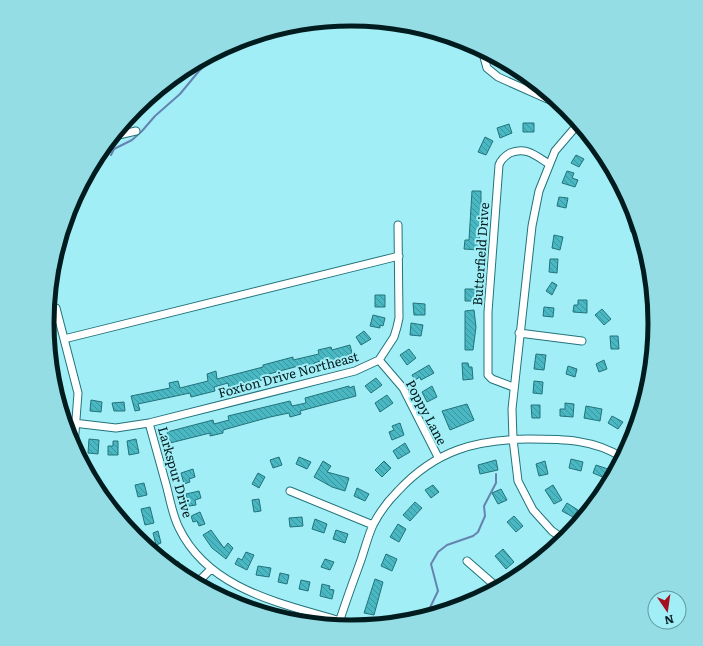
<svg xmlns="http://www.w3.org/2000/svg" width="703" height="646" viewBox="0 0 703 646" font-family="Literata,serif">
<defs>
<pattern id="building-back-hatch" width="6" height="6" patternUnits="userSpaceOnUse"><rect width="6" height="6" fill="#4ab8c3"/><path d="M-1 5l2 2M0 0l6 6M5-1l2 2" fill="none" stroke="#3b959e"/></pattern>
</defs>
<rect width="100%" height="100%" fill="#a2eef6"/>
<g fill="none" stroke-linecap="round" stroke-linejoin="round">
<path stroke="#6583b1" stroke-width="2" d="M111 155 114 149 132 140 142 131 155 116 180 94 199 71 226 47
M426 616 438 591 431 564 438 552 447 545 473 536 478 532 485 516 484 506 496 483V474"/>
</g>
<path fill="url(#building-back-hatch)" stroke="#22737b" d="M523 123H534V132H523Z
M509 124 512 133 500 138 497 128Z
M485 137 493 141 486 155 478 152Z
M576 155 584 159 579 167 571 163Z
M567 171 574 173 572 178 578 180 575 187 562 183Z
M472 191H481V223H480L479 250 464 249 465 240H469Z
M559 197 568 198 566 208 557 206Z
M637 223 639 230 631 232 629 225Z
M554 235 563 237 560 250 552 248Z
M550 259H558L557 273 549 272Z
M552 282 557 285 552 295 546 291Z
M465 289H475V301H465Z
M375 295H385V307H375Z
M578 300H587V313L573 312 574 305H578Z
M413 303 425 304V315H414Z
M544 307 554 308 553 317 543 316Z
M602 309 611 319 604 325 595 315Z
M474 310 476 327 473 350H465V311Z
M373 315 385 318 383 326 380 325V328L370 326Z
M411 323 423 325 421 336 410 335Z
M364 331 371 339 361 345 356 337Z
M610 336H618L619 349H611Z
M350 345 352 353 348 355 349 358 328 363 327 359 314 363 315 366 303 369 302 365 269 374 270 378 229 388 228 383 214 387 215 391 191 397 190 393 138 404 140 410 135 411 131 396 170 388 169 383 178 381 180 388 208 381 207 374 216 371 217 379 263 367V365L293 357V360L319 354 318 350 331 347 332 350Z
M409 349 416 358 407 365 400 355Z
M536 354 546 355 544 370 534 369Z
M604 360 607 369 599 372 596 364Z
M462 363H468L469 367H472L473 379 463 380Z
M429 365 434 373 421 380 420 377 415 380 412 375Z
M568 366 577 369 575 377 566 374Z
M376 378 382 385 371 393 365 386Z
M534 381 543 382 542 394 533 393Z
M349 386V388L354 386 356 396 300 411 301 414 290 417 289 413 270 417 223 430V433L210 436V433L170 443 167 432 213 420 214 424 229 420 228 416 290 401 292 406 306 403 305 398Z
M432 386 437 397 427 402 422 392Z
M387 395 393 403 380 412 375 403Z
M91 400 102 402 101 412 90 411Z
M124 402 125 411H114L112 403Z
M565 403 574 404 573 417 560 416V409H565Z
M467 404 474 420 450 430 442 411Z
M531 405H540V418H532Z
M586 406 602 409 600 421 584 418Z
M612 416 623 422 618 429 608 423Z
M400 423 404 435 392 440 389 432 394 430 392 426Z
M89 439 99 440 98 454 88 453Z
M136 439 139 453 129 455 127 441Z
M113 441H118V455H108V446H113Z
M405 443 410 452 398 459 393 451Z
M279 457 282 465 273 468 270 460Z
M299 457 311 462 307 469 296 464Z
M571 459 583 462 581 471 569 468Z
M496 460 498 470 480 474 478 465Z
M323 461 331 466 327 472 349 478 345 491 332 487 314 477Z
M384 461 391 468 382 477 375 470Z
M545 461 548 474 539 476 536 464Z
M596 465 608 469 605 478 593 473Z
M193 469 195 477 189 479 190 482 184 484 181 473Z
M258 473 265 477 259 488 252 484Z
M144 483 147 495 138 497 135 485Z
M433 485 439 492 431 498 425 490Z
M553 485 562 500 554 504 545 490Z
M357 488 369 494 365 501 354 496Z
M501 489 507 500 498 504 492 493Z
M199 491 201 498 195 500 196 505 189 506 186 494Z
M259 499 261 511 254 512 252 500Z
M415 502 422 508 410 521 403 515Z
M567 503 578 510 573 517 562 511Z
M150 507 154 523 145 525 141 509Z
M200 512 205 524 199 526 197 521 193 522 191 516Z
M514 516 523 526 516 532 507 522Z
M302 517 303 526 290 527 289 518Z
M315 519 327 524 324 533 312 529Z
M398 524 406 529 399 542 390 537Z
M211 530 224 548 228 543 233 548 226 559 212 548 203 535Z
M336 530 348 534 345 543 333 539Z
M158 531 161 543 156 545 153 533Z
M503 549 514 562 506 569 495 556Z
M246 552 254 555 247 570 235 564 238 558 242 560Z
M386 554 397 559 392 571 381 566Z
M325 559 334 562 330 570 321 567Z
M178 561 183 569 178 572 171 566Z
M258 566 271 568 269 577 256 575Z
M280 573 289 575 287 584 278 582Z
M375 579 383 582 374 615 364 613Z
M301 580 310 582 308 591 299 589Z
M322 584 330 586 329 589 334 590 332 599 320 596Z"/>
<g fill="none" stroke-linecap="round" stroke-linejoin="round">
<defs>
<path id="minor" d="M482 50 487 68 498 77 554 102 561 104
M114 136 136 131
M56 308 78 393 74 446
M519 333 582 341
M64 339 399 256
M379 360 403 388 438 457
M513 387 492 379 488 375V312L499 165C501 159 505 156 510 153 526 146 536 156 549 164
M65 422 116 428 149 423 355 371 379 360 394 337 397 327 399 318 398 225
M149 423C155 445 161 466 167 488 170 501 173 516 179 528 209 590 281 603 340 621
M290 491 373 525
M565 540 552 531 533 510 518 481 513 439 512 409 532 226 539 191 555 151 579 123
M467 561 498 588
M197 583 210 570
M338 626C345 603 353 582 361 560 365 548 368 536 373 525 379 513 389 500 398 491 436 450 475 440 529 439 562 439 594 439 623 458"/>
</defs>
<use href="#minor" stroke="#22737b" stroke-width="9"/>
<use href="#minor" stroke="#fff" stroke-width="7"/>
</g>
<g text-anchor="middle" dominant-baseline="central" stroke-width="4" stroke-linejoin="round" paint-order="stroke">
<g font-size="13" fill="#001c1f" stroke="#a2eef6">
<text transform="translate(480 254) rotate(-86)">Butterfield Drive</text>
<text transform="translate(288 374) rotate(-15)">Foxton Drive Northeast</text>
<text transform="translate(427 412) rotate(62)">Poppy Lane</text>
<text transform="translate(176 472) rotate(74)">Larkspur Drive</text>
</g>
</g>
<path d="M0 0H703V646H0ZM54 323a297 297 0 1 1 594 0a297 297 0 1 1-594 0Z" fill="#95dde5" fill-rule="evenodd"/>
<path fill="none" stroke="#001c1f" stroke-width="5" d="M54 323a297 297 0 1 1 594 0a297 297 0 1 1-594 0Z"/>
<g transform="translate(667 610) rotate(167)"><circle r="19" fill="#a2eef6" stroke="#619aa0"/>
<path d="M0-3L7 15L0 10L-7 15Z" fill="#a60f1f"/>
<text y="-6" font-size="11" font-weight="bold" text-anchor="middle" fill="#001c1f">N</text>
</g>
</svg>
